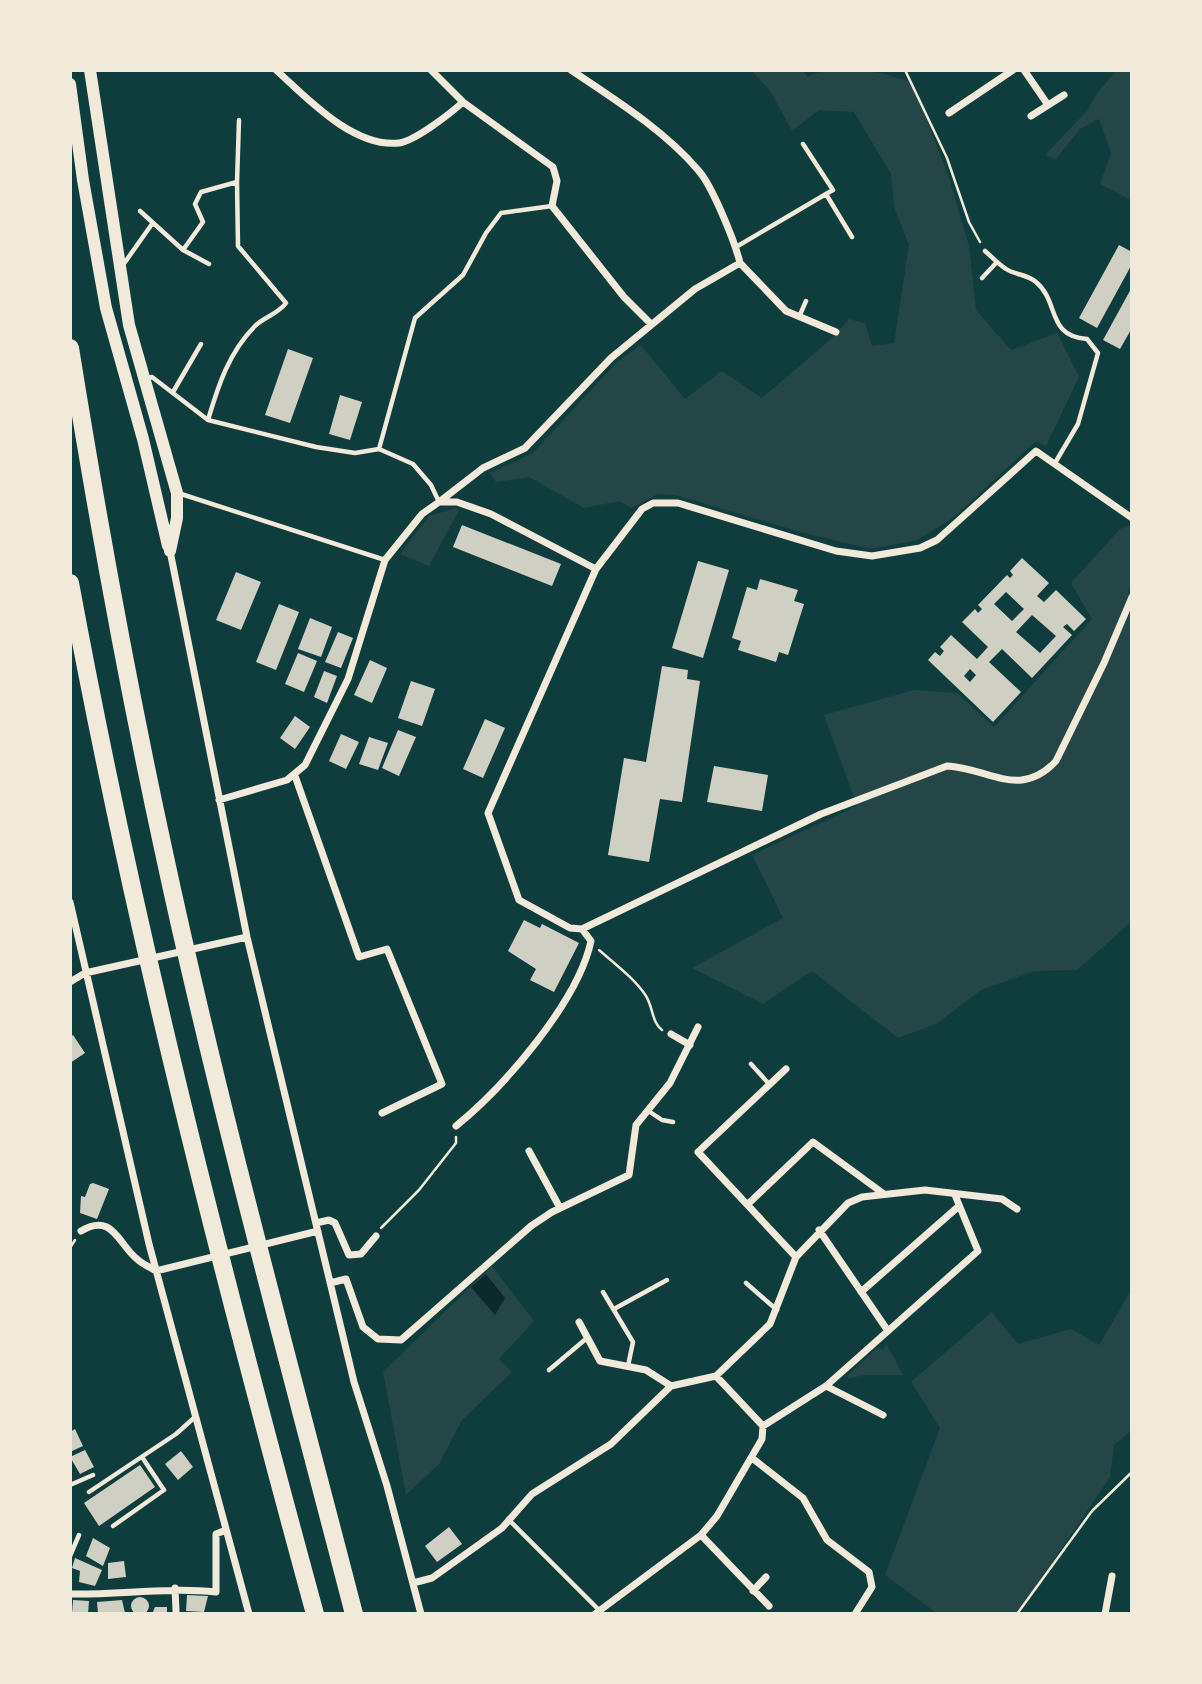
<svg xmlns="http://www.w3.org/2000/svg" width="1202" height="1684" viewBox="0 0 1202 1684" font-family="'Golos Text',sans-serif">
<rect width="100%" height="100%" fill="#0f3d3e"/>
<path fill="#244646" d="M751 70H802L808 77C841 60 880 72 913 83L949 178 969 246 976 310 1011 350 1057 333 1079 377 1046 446 1036 441 953 518 917 540 871 549 804 533 675 495 658 494 631 508 620 501 584 508 529 477 496 482 490 473 533 453 617 362 641 345 685 399 722 371 762 398 831 339 849 319 865 323 872 346 894 343 909 245 894 207 891 174 854 112 819 110 792 131 771 92Z
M1117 70H1132V201L1100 184 1111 153 1099 119 1080 129 1056 159 1045 155 1087 111 1097 93Z
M456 508 459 510 429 566 400 554 429 516Z
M1130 525 1132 583 1128 593 1132 595V921L1077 970 1034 971 981 990 936 1024 898 1038 812 971 763 1004 692 968 783 918 752 855 857 806 824 715 914 690 957 693 994 727 1092 619 1071 583 1120 529Z
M492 1266 534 1321 499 1359 512 1372 462 1420 439 1464 406 1495 383 1372Z
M1132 1289V1430L1114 1445 1110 1477 1017 1614H938L885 1575 940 1428 911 1382 992 1312 1018 1344 1071 1329 1099 1345Z
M887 1345 903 1375H864L848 1379 847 1376 878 1347 882 1350Z"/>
<path fill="#0a2a2b" d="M486 1274 505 1298 495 1315 471 1287Z"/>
<path fill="#cfcfc3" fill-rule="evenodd" d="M1119 245 1132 252V264L1097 328 1079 318Z
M1132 287V328L1120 349 1103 340Z
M288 349 313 358 290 423 265 415Z
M340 395 362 402 350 440 329 434Z
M462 525 561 564 552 586 453 547Z
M1022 558 1049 583 1037 596 1044 602 1056 590 1086 619 1074 631 1067 624 1063 627 1072 635 1032 678 1002 649 989 662 1021 692 993 722 928 660 935 652 940 656 944 651 940 647 951 635 977 659 988 647 962 622 975 609 978 613 982 609 978 605 1007 575 1010 578 1013 575 1010 571ZM1006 592 1024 609 1012 621 994 604ZM1032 615 1056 636 1040 653 1016 632ZM970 669 976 675 970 682 964 676Z
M698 561 729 570 703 658 672 648Z
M236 572 261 582 241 630 216 620Z
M760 579 798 590 794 601 804 604 788 655 779 652 776 662 738 650 741 641 732 638 747 587 757 590Z
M279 604 299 612 276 670 256 662Z
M310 618 332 627 321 657 298 649Z
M338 632 353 638 341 668 325 662Z
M298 653 317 661 304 692 285 684Z
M370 660 387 668 372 703 354 695Z
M662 666 688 670 687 679 700 681 682 802 660 799 649 862 608 855 624 758 646 762Z
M324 671 337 676 327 703 314 697Z
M411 681 435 689 422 726 398 718Z
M295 716 310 727 295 749 280 738Z
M485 719 505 728 483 778 463 769Z
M398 730 416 737 399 776 382 768Z
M341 734 359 742 346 769 329 761Z
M369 737 388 743 378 770 359 764Z
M714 766 768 775 762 811 707 802Z
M524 920 540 928 542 924 579 943 554 992 530 980 536 969 508 951Z
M73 1035 85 1053 70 1063V1037Z
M93 1183 109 1189 97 1219 80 1213 81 1196 85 1197 90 1184Z
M75 1429 83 1446 70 1452V1432Z
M85 1450 94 1467 80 1474 70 1457Z
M181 1451 193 1467 178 1480 165 1464Z
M140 1465 155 1487 99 1526 84 1503Z
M449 1527 462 1544 437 1562 425 1546Z
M93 1538 110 1548 103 1566 86 1556Z
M75 1558 102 1570 95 1586 79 1582 80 1571 72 1568Z
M124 1561 126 1577 108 1579V1563Z
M187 1595 208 1596 204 1612 186 1611Z
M131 1606a9 9 0 1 1 18 0a9 9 0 1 1-18 0Z
M73 1600 89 1601 88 1614H72Z
M122 1600 125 1613 98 1614 97 1602Z
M155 1607H167V1614H152Z"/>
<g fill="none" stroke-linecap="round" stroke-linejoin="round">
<path stroke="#f1e9da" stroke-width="2.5" d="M905 70 947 158 969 222 980 242
M599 950C615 964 635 979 646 996 653 1007 652 1023 662 1030
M381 1228 419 1190 456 1143V1137
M70 1248 75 1240
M1017 1614 1092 1511 1132 1472"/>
<path stroke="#f1e9da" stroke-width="4.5" d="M803 144 833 190 826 194
M237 182 239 120
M140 211 183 250 209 264
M736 247 826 194 852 237
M183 250 203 222 195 204 201 192 237 182 238 246 286 303C278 314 264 317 255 326 229 352 218 386 208 420
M985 251C992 257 998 264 1006 269 1015 275 1027 274 1036 282 1060 302 1046 336 1087 339L1098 353 1078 424 1055 463
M123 265 152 224
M982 278 997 262
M799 317 806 301
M145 379 152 377 208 420 316 447 355 453 379 449 413 464 431 485 439 502
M173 392 201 344
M379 449 415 318 463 275 486 233 501 213 552 206
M178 493 385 560
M751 1064 769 1084
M650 1112 662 1120 673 1122
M746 1283 777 1310
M603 1292 633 1342 628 1366
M614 1309 667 1280
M549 1370 587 1338
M70 1485 93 1475
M89 1492 176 1434 195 1417
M508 1519 599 1610
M113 1526 164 1490 142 1457
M70 1556 79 1535"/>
<path stroke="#f1e9da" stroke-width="7" d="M276 70C307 98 353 148 399 143 415 141 451 113 463 102
M431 70 463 102 553 167 557 181 552 206 624 297 651 324
M1024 70 1048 105
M949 113 1013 70
M1031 116 1064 95
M740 263 786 311 836 332
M439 502 483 468 525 448 611 358 695 289 740 263C735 242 712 185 698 170 664 130 614 99 571 70
M1132 518 1036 451 937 540 920 548 872 556 836 551 678 503H653L642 509 596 569 488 813 519 900 570 928 582 929 821 814 947 766C989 768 1020 800 1056 761L1104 663 1132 597
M170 551 247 937 354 1382 387 1486 421 1614
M295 776 359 957 387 949 442 1084 382 1113
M219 800 287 780 305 765 348 679 385 560 422 514 439 502H457L491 514 596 569
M70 902 149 1244 249 1614
M70 982 85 973 247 937
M671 1034 690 1045
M786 1069 698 1152 796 1257
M456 1126C504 1087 578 1002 591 941L582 929
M529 1151 560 1208
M748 1204 813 1142 884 1194
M316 1223 329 1220 335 1223 349 1255 361 1254 376 1236
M819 1230 888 1331
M81 1231C113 1212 118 1244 137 1259 142 1264 150 1267 156 1271L318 1231
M330 1283 346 1279 363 1327 378 1339 401 1340 531 1226 552 1212 629 1175 636 1125 670 1083 698 1027
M861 1292 959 1206
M579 1322 600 1361 646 1370 671 1386
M826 1386 883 1415
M763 1426 826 1386 978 1251 955 1195
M752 1458 803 1498 827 1540 869 1572 872 1587 855 1614
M701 1535 769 1606
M413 1583 432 1578 502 1528 532 1494 611 1444 671 1386 716 1376 770 1324 796 1257 848 1203 862 1197 925 1190 1002 1199 1017 1209
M175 1588 176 1611
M753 1591 766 1577
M70 1594C119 1595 167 1587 216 1592V1534L226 1530
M595 1614 701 1535 717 1516 762 1439 763 1426 716 1376
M1105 1614 1112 1576"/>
<path stroke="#f1e9da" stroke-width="12" d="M90 70 129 325 177 493V518L170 551
M70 84 83 180 106 308 143 439 168 546"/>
<path stroke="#f1e9da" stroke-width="18" d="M70 348C97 516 127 682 163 848 218 1105 288 1359 354 1614
M70 583C134 931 222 1273 315 1614"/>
</g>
<rect width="1202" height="1684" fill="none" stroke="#f1e9da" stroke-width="144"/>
</svg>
